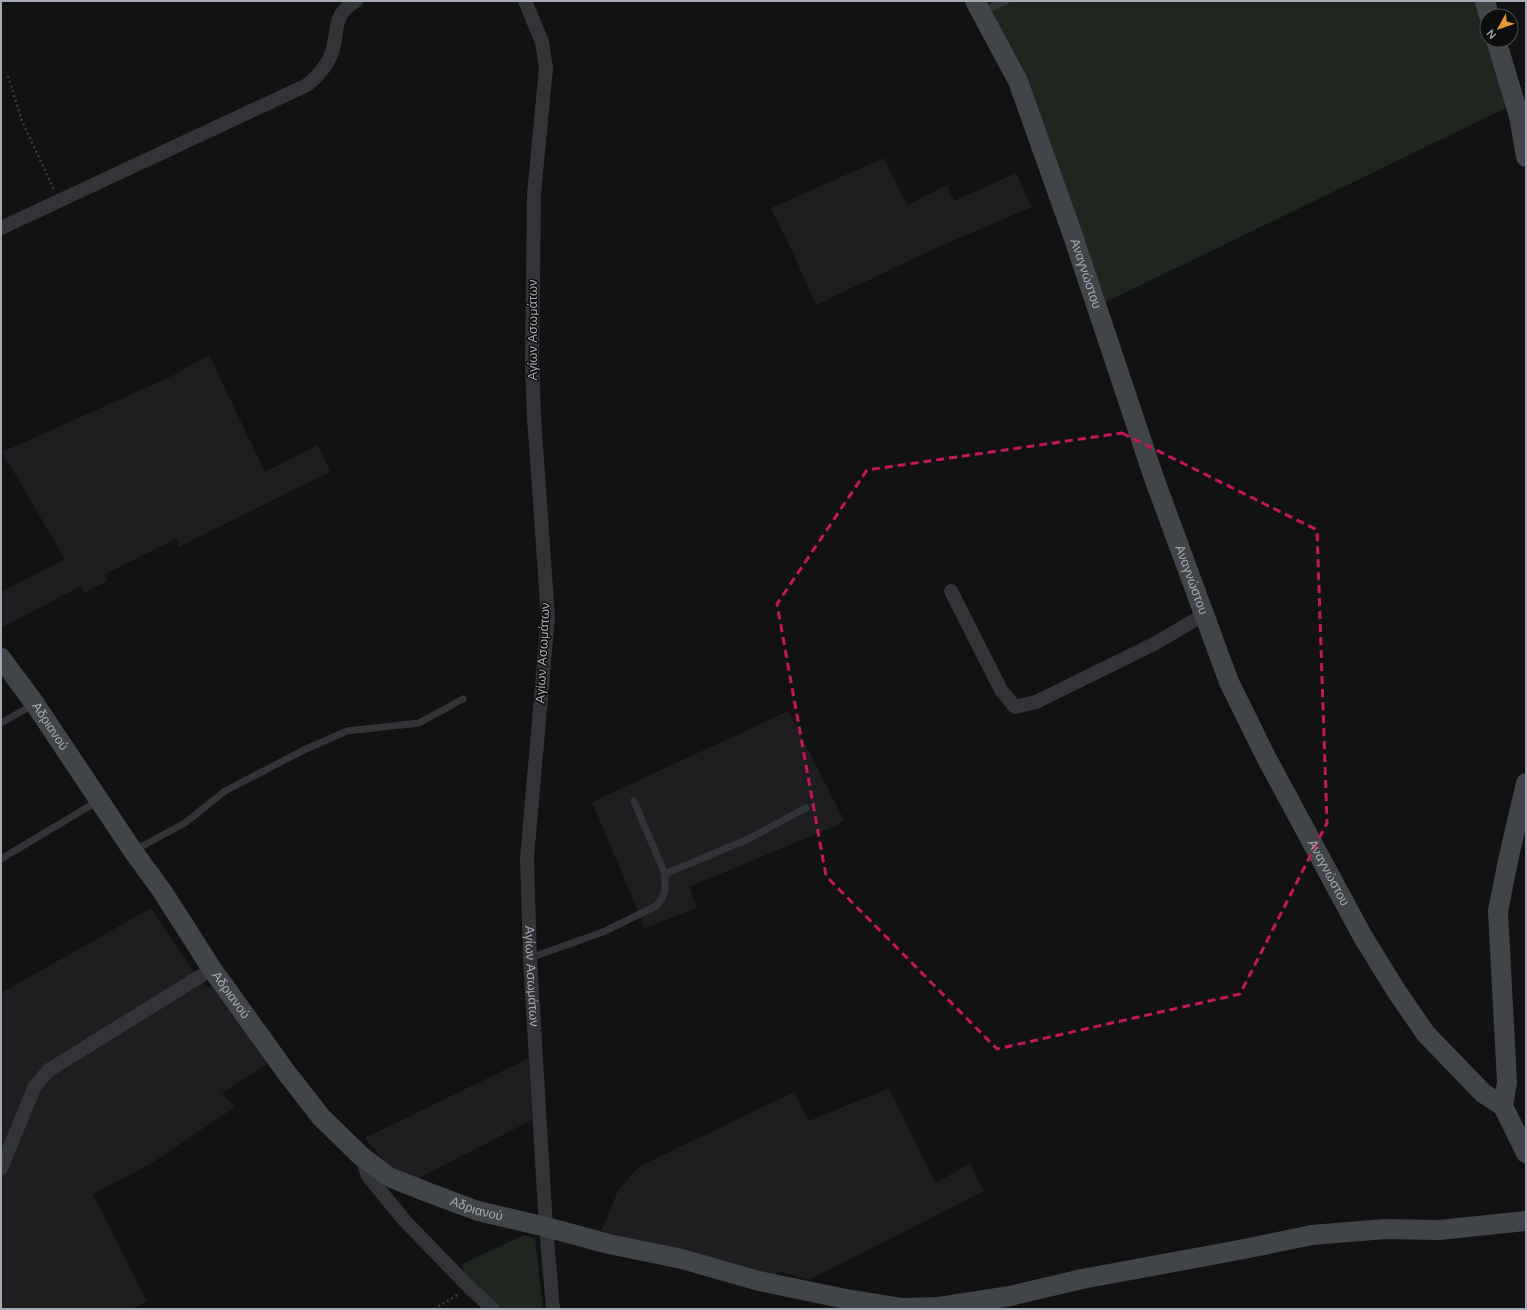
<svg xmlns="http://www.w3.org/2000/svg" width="1527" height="1310" viewBox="0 0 1527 1310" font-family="'Nunito Sans',sans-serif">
<rect width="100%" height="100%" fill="#121213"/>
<path fill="#1e1e20" d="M884 158 907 205 947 185 954 201 1016 173 1032 207 934 249 816 305 795 257 771 208Z
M209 355 265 472 318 445 330 472 179 547 176 539 105 574 107 581 84 593 81 586 1 628V592L65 559 2 452 172 376Z
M788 711 844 820 838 825 689 887 697 908 645 928 592 802Z
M151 908 196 975 208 987 213 986 269 1063 222 1093 235 1107 152 1163 93 1194 147 1301 132 1309H3L1 1306V993Z
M529 1058 532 1120 415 1180 387 1164 365 1138Z
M889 1088 936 1183 970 1163 984 1191 809 1280 779 1271 773 1276 601 1231 618 1191 630 1176 640 1166 794 1092 809 1121Z"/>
<path fill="#1e261f" d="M981 1H1477L1487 34V40L1510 106 1102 304Z
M524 1235 535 1238 543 1309H497L466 1277 462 1264Z"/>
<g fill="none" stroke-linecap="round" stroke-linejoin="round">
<path stroke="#393b3f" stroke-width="2.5" stroke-dasharray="2 3" stroke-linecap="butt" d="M8 76 22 121 54 190
M434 1309 459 1294"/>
<path stroke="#333438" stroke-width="7" d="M995 1 997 5 1006 1
M985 14 987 10 997 5
M1 723 33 705
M135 850 185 823 225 791 304 750 347 731 419 723 463 699
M1 859 98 801
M665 874 748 839 806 808
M530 958 603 932 656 906 661 900 665 892V874L634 801"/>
<g stroke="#333438" stroke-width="14">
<path id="s1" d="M525 1 542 42 546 68 534 194 532 364 534 418 548 617 527 858 530 958 546 1227 553 1309"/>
<path d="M1 228 307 85C317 77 326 67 331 55 340 32 330 16 356 1"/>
<path d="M951 591 1001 690 1015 707 1036 702 1154 644 1205 614"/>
<path d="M361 1156 368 1176 405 1221 469 1287 493 1309"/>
<path d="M1 1168 35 1086 49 1070 212 969"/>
</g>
<g stroke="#414448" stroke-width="20">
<path id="s2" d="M975 1 1018 81 1072 233 1154 478 1229 682 1266 757 1363 937 1397 992 1426 1034 1483 1093 1503 1106"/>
<path d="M1485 1 1489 16"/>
<path d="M1496 40 1519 116 1526 157"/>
<path id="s3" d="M1 658 35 704 133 851 162 891 212 969 286 1072 321 1117 361 1156 389 1177 427 1192 478 1211 546 1227 609 1244 682 1259 759 1281 841 1298 902 1308 939 1307 1010 1296 1082 1279 1244 1249 1312 1235 1385 1229 1439 1230 1526 1221"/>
<path d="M1526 783 1509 856 1498 911 1507 1082 1503 1106 1526 1153"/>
</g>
</g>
<path fill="none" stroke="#c2185b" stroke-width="3" stroke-dasharray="8 5" stroke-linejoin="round" d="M1122 433 1317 530 1327 823 1240 994 997 1049 826 876 777 604 867 470Z"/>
<g text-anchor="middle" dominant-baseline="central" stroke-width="3" stroke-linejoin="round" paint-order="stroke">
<g font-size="13" fill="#a4aab3" stroke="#0d0d0e">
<text stroke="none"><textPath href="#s2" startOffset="295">Αναγνώστου</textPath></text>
<text transform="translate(533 330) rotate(-90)">Αγίων Ασωμάτων</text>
<text stroke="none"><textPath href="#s2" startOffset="619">Αναγνώστου</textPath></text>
<text transform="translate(543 653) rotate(-87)">Αγίων Ασωμάτων</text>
<text stroke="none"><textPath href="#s3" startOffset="84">Αδριανού</textPath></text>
<text stroke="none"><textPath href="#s2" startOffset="943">Αναγνώστου</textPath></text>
<text stroke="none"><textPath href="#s1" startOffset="981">Αγίων Ασωμάτων</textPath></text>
<text stroke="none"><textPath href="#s3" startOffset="408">Αδριανού</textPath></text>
<text stroke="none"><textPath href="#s3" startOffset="744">Αδριανού</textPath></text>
</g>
</g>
<rect width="1527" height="1310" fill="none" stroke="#a4aab3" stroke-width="4"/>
<g transform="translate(1499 28) rotate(230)"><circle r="19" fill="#0d0d0e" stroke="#494c50"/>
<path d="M0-3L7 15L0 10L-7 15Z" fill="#e59738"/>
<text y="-6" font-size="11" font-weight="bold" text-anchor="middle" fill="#a4aab3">N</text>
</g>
</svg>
